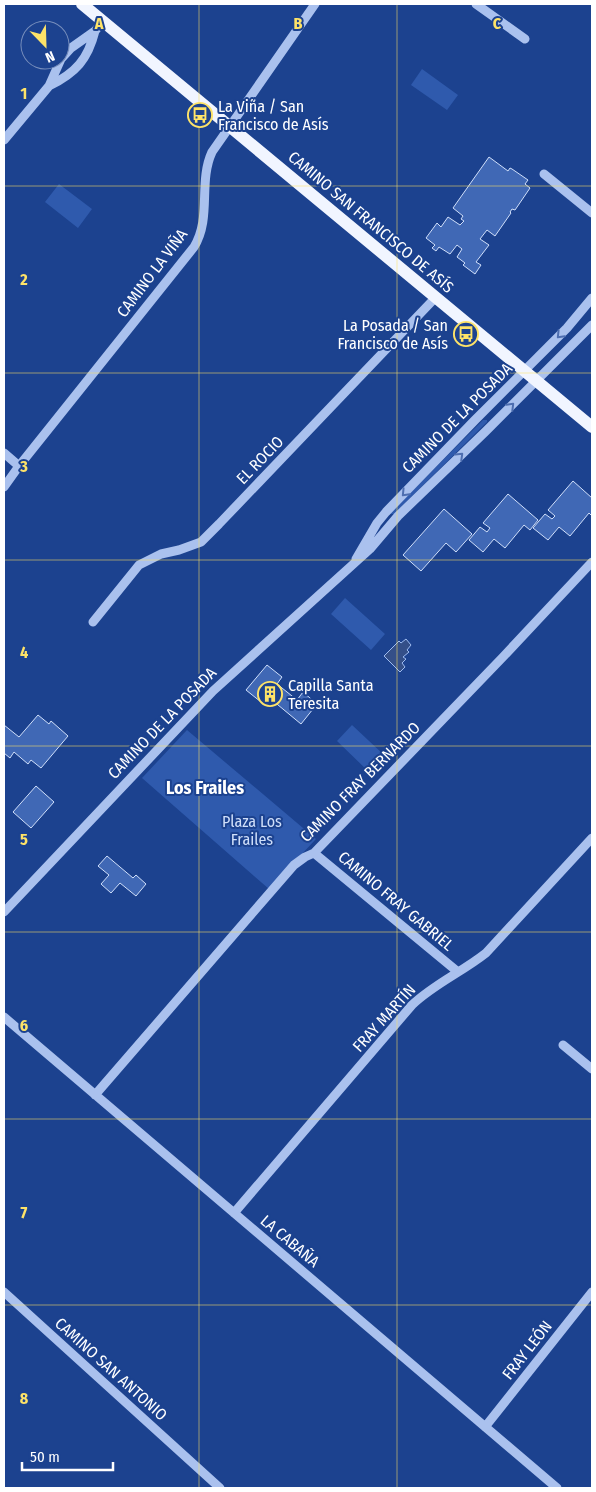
<svg xmlns="http://www.w3.org/2000/svg" width="596" height="1492" viewBox="0 0 596 1492" font-family="'Fira Sans Condensed',sans-serif">
<rect width="100%" height="100%" fill="#1c428f"/>
<path fill="#2f5aad" d="M422 69 458 95 447 110 411 85Z
M59 184 92 209 78 228 45 202Z
M483 420H487V422L394 514H391V512Z
M345 598 385 634 371 650 331 614Z
M352 725 384 755 368 771 337 741Z
M187 730 316 839 269 889 142 778Z"/>
<path fill="#344f88" stroke="#9ebbef" d="M406 639 411 645 407 650 409 652 403 657 406 659 402 663 405 667 400 672 384 656 399 641 401 643Z"/>
<path fill="#4068b5" stroke="#d0dffa" d="M489 157 508 171 510 168 512 169 528 180 525 184 530 188 515 210 512 209 510 212 511 213 495 236 487 230 480 239 489 245 476 262 481 265 475 274 463 265 465 263 457 257 462 249 457 245 450 254 439 247 436 251 432 248 435 245 426 238 437 223 441 227 448 217 460 225 464 221 461 219 463 216 453 208Z
M573 481 592 498V516L589 513 570 536 559 527 548 540 533 528 545 514 552 519 555 516 548 510Z
M508 494 538 520 530 530 524 525 505 548 494 539 483 552 469 540 480 527 487 532 490 528 483 523Z
M444 509 472 534 456 552 446 543 421 571 403 555Z
M267 665 282 677 277 684 297 700 303 692 317 704 301 724 266 695 261 702 246 690Z
M38 715 49 724 51 721 68 736 41 768 31 760 28 764 14 752 10 758 4 753V725L19 737Z
M36 786 54 802 31 828 13 812Z
M107 856 133 878 136 875 146 884 136 896 120 883 111 893 101 884 109 875 98 866Z"/>
<g fill="none" stroke-linecap="round" stroke-linejoin="round">
<path stroke="#aac1ee" stroke-width="9" d="M476 4 525 39
M49 86C76 73 88 59 95 31
M4 140 49 86 61 59 71 48 95 31 103 21
M544 174 592 213
M4 453 19 466
M4 487 19 466 194 247C212 218 198 182 212 152L315 4
M356 559 377 523 386 512 475 420 567 328 592 298
M93 622 139 565 161 554 179 550 201 542 219 524 436 297
M314 853 458 972
M4 912 213 691 370 549 398 516 486 431 592 325
M4 1017 557 1488
M563 1045 592 1069
M95 1095 294 865 305 857 314 853 502 658 592 562
M234 1213 412 1005C434 984 462 972 486 953L592 838
M4 1292 220 1488
M485 1427 592 1292"/>
<path stroke="#f1f5ff" stroke-width="12" d="M82 4 592 427"/>
</g>
<defs><path id="oneway-chevron" d="M-2-3.5L2.5 0L-2 3.5" fill="none" stroke-width="1.6" stroke-linecap="round" stroke-linejoin="round" transform="scale(1.25)"/></defs>
<g stroke="#4e6eb0">
<use href="#oneway-chevron" transform="translate(560 335) rotate(134)"/>
<use href="#oneway-chevron" transform="translate(511 406) rotate(-45)"/>
<use href="#oneway-chevron" transform="translate(460 456) rotate(-44)"/>
<use href="#oneway-chevron" transform="translate(405 493) rotate(134)"/>
</g>
<path fill="none" stroke="#fee368" stroke-width="1" stroke-opacity="0.55" d="M199 4V1488M397 4V1488M4 186H592M4 373H592M4 560H592M4 746H592M4 932H592M4 1119H592M4 1305H592"/>
<defs>
<symbol id="bus-ring" viewBox="-11 -11 22 22"><circle r="9.5" fill="#1c428f" stroke="#fee368" stroke-width="1.5"/><path d="M-5-6H5V4H4V6H2V4H-2V6H-4V4H-5ZM-3.5-4V0h7V-4ZM-3.5 1.2v1.5H-2V1.2ZM2 1.2v1.5H3.5V1.2Z" fill="#fee368"/></symbol>
<symbol id="building-ring" viewBox="-11 -11 22 22"><circle r="9.5" fill="#1c428f" stroke="#fee368" stroke-width="1.5"/><path d="M-4-6H4V6H1V3H-1V6H-4ZM-2.5-4.3h1.7v1.8h-1.7ZM.8-4.3h1.7v1.8H.8ZM-2.5-1h1.7V.8h-1.7ZM.8-1h1.7V.8H.8Z" fill="#fee368"/></symbol>
</defs>
<g fill-rule="evenodd">
<use href="#bus-ring" x="186" y="101" width="28" height="28"/>
<use href="#bus-ring" x="452" y="320" width="28" height="28"/>
<use href="#building-ring" x="256" y="680" width="28" height="28"/>
</g>
<g text-anchor="middle" dominant-baseline="central" stroke-width="4" stroke-linejoin="round" paint-order="stroke">
<g font-size="16" fill="#fff" stroke="#1c428f" text-anchor="start">
<text x="218" y="106">La Viña / San<tspan x="218" dy="18">Francisco de Asís</tspan></text>
<text x="448" y="325" text-anchor="end">La Posada / San<tspan x="448" dy="18">Francisco de Asís</tspan></text>
<text x="288" y="685">Capilla Santa<tspan x="288" dy="18">Teresita</tspan></text>
</g>
<g font-size="16" fill="#fff" stroke="#1c428f">
<text transform="translate(371 222) rotate(40)">CAMINO SAN FRANCISCO DE ASÍS</text>
<text transform="translate(152 273) rotate(-53)">CAMINO LA VIÑA</text>
<text transform="translate(457 418) rotate(-45)">CAMINO DE LA POSADA</text>
<text transform="translate(260 460) rotate(-46)">EL ROCIO</text>
<text transform="translate(162 723) rotate(-46)">CAMINO DE LA POSADA</text>
<text transform="translate(360 782) rotate(-45)">CAMINO FRAY BERNARDO</text>
<text transform="translate(396 901) rotate(40)">CAMINO FRAY GABRIEL</text>
<text transform="translate(384 1018) rotate(-48)">FRAY MARTÍN</text>
<text transform="translate(290 1241) rotate(40)">LA CABAÑA</text>
<text transform="translate(527 1350) rotate(-52)">FRAY LEÓN</text>
<text transform="translate(111 1369) rotate(42)">CAMINO SAN ANTONIO</text>
</g>
<g font-size="16" fill="#d0dffa" stroke="#1c428f">
<text x="252" y="821">Plaza Los<tspan x="252" dy="18">Frailes</tspan></text>
</g>
<g font-size="18" font-weight="bold" fill="#fff" stroke="#1c428f">
<text x="205" y="788">Los Frailes</text>
</g>
</g>
<g font-size="16" text-anchor="middle" font-weight="bold" fill="#fee368" stroke="#1c428f" stroke-width="4" stroke-linejoin="round" paint-order="stroke">
<text x="99" y="29">A</text>
<text x="298" y="29">B</text>
<text x="497" y="29">C</text>
<text x="24" y="99">1</text>
<text x="24" y="285">2</text>
<text x="24" y="472">3</text>
<text x="24" y="658">4</text>
<text x="24" y="845">5</text>
<text x="24" y="1031">6</text>
<text x="24" y="1218">7</text>
<text x="24" y="1404">8</text>
</g>
<rect width="596" height="1492" fill="none" stroke="#ffffff" stroke-width="10"/>
<g transform="translate(45 45) rotate(157)"><circle r="24" fill="#1c428f" stroke="#778ebc"/>
<path d="M0-4L9 19L0 12L-9 19Z" fill="#fee368"/>
<text y="-8" font-size="14" font-weight="bold" text-anchor="middle" fill="#ffffff">N</text>
</g>
<path d="M22 1462v8h91v-8" fill="none" stroke="#ffffff" stroke-width="2.5"/>
<text x="30" y="1462" font-size="15" fill="#ffffff" stroke="#1c428f" stroke-width="4" paint-order="stroke">50 m</text>
</svg>
